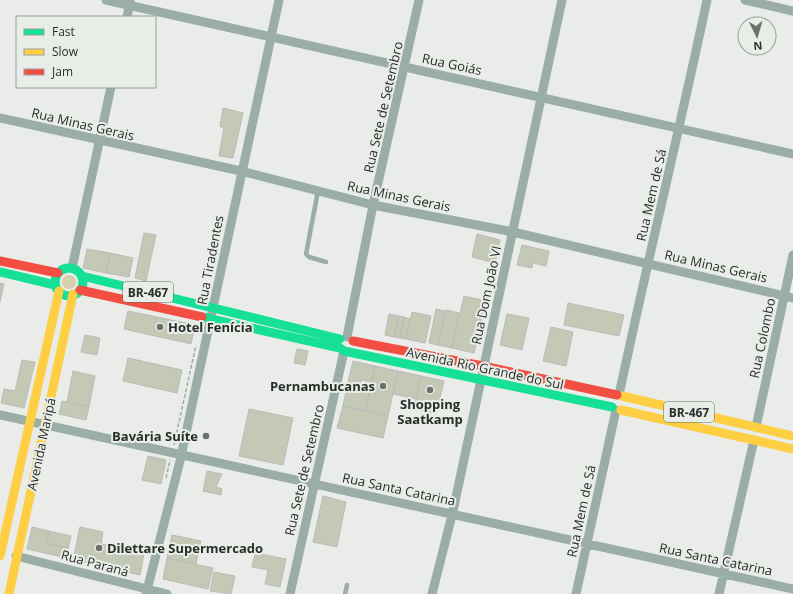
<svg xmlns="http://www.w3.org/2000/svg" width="793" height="594" viewBox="0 0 793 594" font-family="'Open Sans',sans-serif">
<rect width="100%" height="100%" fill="#e9ece9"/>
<path fill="#d7d0ae" d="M62 282a7 7 0 1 1 14 0a7 7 0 1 1-14 0Z"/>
<path fill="#c4c9b5" stroke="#babbb9" d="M223 108 243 113 233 158 219 156 224 127H220Z
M144 233 156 235 146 281 135 278Z
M477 234 500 240 495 263 472 257Z
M522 245 549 251 546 266 533 263 532 268 517 265Z
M87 249 110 253 106 273 83 268Z
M110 253 133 258 129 277 106 273Z
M0 283 4 284 0 302Z
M464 296 486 301 474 353 452 348Z
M568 303 624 315 619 336 564 325Z
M436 309 445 311 438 345 429 343Z
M446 310 459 313 452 348 438 345Z
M128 311 195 325 191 344 124 329Z
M412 312 431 316 425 343 406 339Z
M389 314 399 316 394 337 385 335Z
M507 314 529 318 522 350 500 345Z
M399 316 404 317 400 338 394 337Z
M404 317 410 319 406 339 400 338Z
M551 327 573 332 566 366 543 361Z
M85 335 100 338 97 355 81 352Z
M297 349 308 351 305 365 294 363Z
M128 358 182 370 177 393 123 381Z
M22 360 35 362 24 408 1 403 4 389 15 391Z
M353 361 375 366 372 382 361 380 360 385 348 382Z
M375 366 398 371 388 416 365 411Z
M73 371 95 376 89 407 67 402Z
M398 371 421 376 416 399 393 394Z
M421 376 444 381 436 414 414 409Z
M347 386 370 391 365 411 343 406Z
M62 401 89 407 86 420 59 414Z
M343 406 388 416 383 438 337 428Z
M249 409 293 418 283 465 239 456Z
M148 456 166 460 161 484 142 480Z
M207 471 222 474 216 487 222 489 221 495 203 491Z
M323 496 346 502 337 547 313 542Z
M32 527 49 531 46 543 68 548V551L64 550 62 557 27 549Z
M80 527 103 532 101 544 144 553 140 575 73 560Z
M49 531 71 536 68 548 46 543Z
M172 535 201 541 196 564 167 558Z
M255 553 286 559 280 587 265 584 268 570 252 567Z
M167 558 213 568 208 589 163 579Z
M214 572 235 576 231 594 210 591Z"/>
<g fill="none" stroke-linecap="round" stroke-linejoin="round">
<path stroke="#9daca7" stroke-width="1.5" stroke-dasharray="4 2" stroke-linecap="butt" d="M174 445 196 345
M166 478 170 460"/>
<path stroke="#9aada6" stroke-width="4.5" d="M318 191 306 254 309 257 326 262
M345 594 347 585"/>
<path stroke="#9aada6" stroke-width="9" d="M106 0 793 154
M745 0 793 11
M127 17 130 1
M0 118 241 171 373 205 513 232 793 298
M72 268 111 87
M347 337 373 205 419 0
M619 395C647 263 679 132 707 0
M0 415 793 589
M756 427 793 255
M16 556 167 594
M146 594 180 461 279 0
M290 594 344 351
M432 594 453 511 562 0
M576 594 616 410
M719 594 754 440"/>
<path stroke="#16e098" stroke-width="9" d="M55 282a14 14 0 1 1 28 0a14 14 0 1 1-28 0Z
M0 272 55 285
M82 276 340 339
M202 317 340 348 344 351 612 407"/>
<path stroke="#ffcf43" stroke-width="9" d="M622 396 793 436
M621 410 793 449
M0 556 59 291
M9 594 73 294"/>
<path stroke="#f24e42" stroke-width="9" d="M0 261 58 273
M80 290 202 317
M353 341 483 366 617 395"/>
</g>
<g fill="#6e706e" stroke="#e8ede8" stroke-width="1.5">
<circle cx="160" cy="327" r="4"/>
<circle cx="383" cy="386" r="4"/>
<circle cx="430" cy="390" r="4"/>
<circle cx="206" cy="436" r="4"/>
<circle cx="99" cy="548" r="4"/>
</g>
<g text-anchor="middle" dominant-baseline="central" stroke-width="4" stroke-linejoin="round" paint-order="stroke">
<g fill="#e8ede8" stroke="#646764" stroke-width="1">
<rect x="123" y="282" width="50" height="20" rx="3"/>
<rect x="664" y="402" width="50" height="20" rx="3"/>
</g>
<g font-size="12" font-weight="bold" fill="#2b2d2b">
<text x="148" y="292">BR-467</text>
<text x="689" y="412">BR-467</text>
</g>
<g font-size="13" fill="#2b2d2b" stroke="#e8ede8">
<text transform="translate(452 64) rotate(12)">Rua Goiás</text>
<text transform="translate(383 107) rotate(-77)">Rua Sete de Setembro</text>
<text transform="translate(83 124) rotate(13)">Rua Minas Gerais</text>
<text transform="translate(651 195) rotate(-77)">Rua Mem de Sá</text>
<text transform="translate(399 196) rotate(12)">Rua Minas Gerais</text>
<text transform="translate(210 260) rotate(-79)">Rua Tiradentes</text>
<text transform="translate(716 266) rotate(13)">Rua Minas Gerais</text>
<text transform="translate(486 295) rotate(-78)">Rua Dom João VI</text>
<text transform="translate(762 338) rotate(-78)">Rua Colombo</text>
<text transform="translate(485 368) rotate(12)">Avenida Rio Grande do Sul</text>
<text transform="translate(41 444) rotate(-78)">Avenida Maripá</text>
<text transform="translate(304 470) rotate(-77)">Rua Sete de Setembro</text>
<text transform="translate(399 489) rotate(12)">Rua Santa Catarina</text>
<text transform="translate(581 511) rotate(-78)">Rua Mem de Sá</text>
<text transform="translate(716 559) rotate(12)">Rua Santa Catarina</text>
<text transform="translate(95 563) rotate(15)">Rua Paraná</text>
</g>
<g font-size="13" font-weight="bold" fill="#2b2d2b" stroke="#e8ede8" text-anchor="start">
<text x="168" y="327">Hotel Fenícia</text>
<text x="375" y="386" text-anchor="end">Pernambucanas</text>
<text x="430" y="404" text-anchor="middle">Shopping<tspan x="430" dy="15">Saatkamp</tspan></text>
<text x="198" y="436" text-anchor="end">Bavária Suíte</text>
<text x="107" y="548">Dilettare Supermercado</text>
</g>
</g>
<rect x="16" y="16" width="140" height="72" fill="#e8ede8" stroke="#9ca09c"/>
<rect x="24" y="29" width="20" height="6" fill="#16e098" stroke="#9ca09c"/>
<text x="52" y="36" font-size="12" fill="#2b2d2b">Fast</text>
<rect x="24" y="49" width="20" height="6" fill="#ffcf43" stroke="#9ca09c"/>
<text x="52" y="56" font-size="12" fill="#2b2d2b">Slow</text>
<rect x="24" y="69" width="20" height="6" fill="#f24e42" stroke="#9ca09c"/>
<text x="52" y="76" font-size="12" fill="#2b2d2b">Jam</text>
<g transform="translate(757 36) rotate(175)"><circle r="19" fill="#e8ede8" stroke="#9ca09c"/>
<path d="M0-3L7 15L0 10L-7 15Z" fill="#6e706e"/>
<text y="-6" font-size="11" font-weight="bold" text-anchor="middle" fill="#2b2d2b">N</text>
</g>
</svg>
